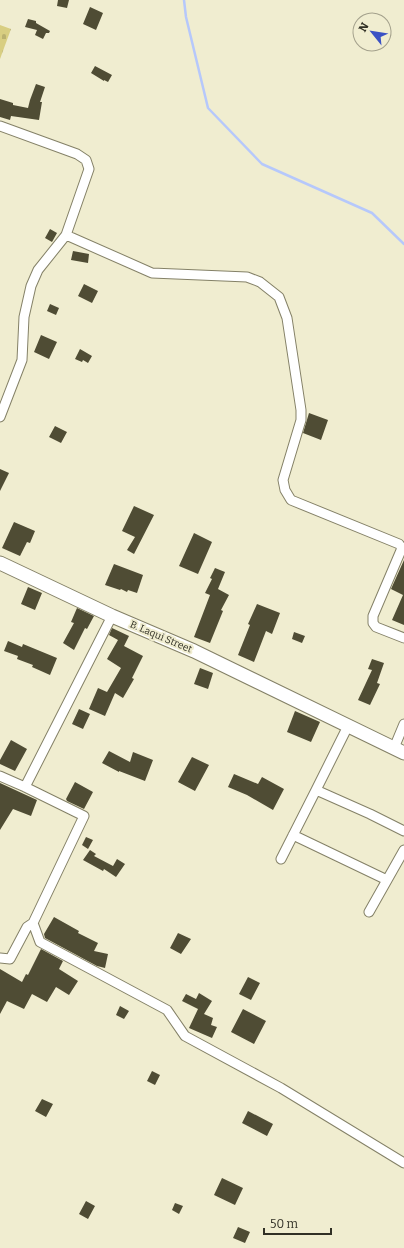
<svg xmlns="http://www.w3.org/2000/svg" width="404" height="1248" viewBox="0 0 404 1248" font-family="Bitter,serif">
<defs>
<pattern id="cemetery-stones" width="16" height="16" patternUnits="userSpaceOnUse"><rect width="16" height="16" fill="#d8ce81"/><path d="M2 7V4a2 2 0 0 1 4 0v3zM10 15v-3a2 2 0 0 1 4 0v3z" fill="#bab16f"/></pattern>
</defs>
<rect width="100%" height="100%" fill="#f0edd0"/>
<path fill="url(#cemetery-stones)" d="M0 25 11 29 0 59Z"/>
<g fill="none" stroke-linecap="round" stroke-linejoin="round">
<path stroke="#b6c8fb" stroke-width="2.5" d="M184 0 186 17 208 108 262 164 372 213 404 244"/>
</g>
<path fill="#4f4c34" d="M58 0H69L67 8 57 6Z
M90 7 103 13 96 30 83 24Z
M28 19 36 21V23L50 31 49 33H46L43 39 35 35 37 30 25 27Z
M95 66 112 75 108 82 104 80V81L91 73Z
M36 84 45 87 40 102H42L39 120 11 116 10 120 0 117V99L13 103V105L28 108 30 100Z
M50 229 57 233 52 242 45 238Z
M73 251 89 254 88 263 71 260Z
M84 284 98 291 92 303 78 296Z
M50 304 59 308 56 315 47 311Z
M41 335 57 342 49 359 34 352Z
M80 349 92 356 88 363 83 360 82 362 75 359Z
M309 413 328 420 321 440 303 433Z
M55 426 67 432 61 443 49 437Z
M0 469 9 473 0 491Z
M134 506 154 515 134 554 127 550 135 537 122 531Z
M14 522 35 531 30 543 27 542 20 556 2 548Z
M194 533 212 542 198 574 179 566Z
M404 560V625L392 620 403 595 391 589Z
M114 564 143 575 137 593 128 590 127 592 121 589 120 590 105 585Z
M215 568 225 572 218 589 229 595 221 610 223 611 210 643 194 637 210 595 205 593 212 579 210 578Z
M28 587 42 593 35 610 21 604Z
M257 604 280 613 272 634 266 631 254 662 238 655 250 625 248 624Z
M77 608 94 616 87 629 85 628 74 650 63 643 74 623 71 622Z
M112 628 129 636 124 646 143 656 132 678 134 679 123 698 115 693 105 716 89 709 98 688 107 692 121 668 107 659 118 640 109 635Z
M294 632 305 636 302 643 292 639Z
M8 641 22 647 23 644 57 658 50 675 32 667 33 665 17 659 18 656 4 651Z
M372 659 384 663 377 683 380 684 370 705 358 700 372 670 368 669Z
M200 668 213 673 208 689 194 684Z
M79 709 90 714 83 729 72 724Z
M295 711 320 722 311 742 287 732Z
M11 740 27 749 15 771 0 764V760Z
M109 751 130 762 133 752 153 760 145 781 119 771V772L102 763Z
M192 757 209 765 195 791 178 782Z
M234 774 258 784 262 777 284 789 273 810 247 795 228 787Z
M75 782 93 792 84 809 67 801 66 799Z
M0 783 37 800 31 816 13 809 0 830Z
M86 837 93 840 88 849 82 845Z
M90 850 96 854 94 856 113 866 117 859 125 864 116 877 104 869 103 871 83 860Z
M54 917 79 931 78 933 98 943 94 951 108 954 105 968 97 966 45 938 44 934Z
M178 933 191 939 181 954 170 948Z
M41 949 63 961 59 969 78 981 69 995 56 987 47 1002 32 994 24 1009 7 1001 0 1014V969L22 982 26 974 28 975Z
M248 977 260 983 251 1000 239 994Z
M199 993 212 1001 204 1014 213 1018 211 1025 217 1027 212 1038 189 1028 198 1009 182 1001 186 994 196 999Z
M120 1006 129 1011 124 1019 116 1015Z
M243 1009 266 1021 254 1044 231 1032Z
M152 1071 160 1075 155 1085 147 1081Z
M42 1099 53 1104 46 1117 35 1111Z
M248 1111 273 1124 267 1136 242 1123Z
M222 1178 243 1188 235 1205 214 1195Z
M86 1201 95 1206 88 1219 79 1214Z
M175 1203 183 1206 179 1214 172 1210Z
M238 1227 250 1232 245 1243 233 1238Z"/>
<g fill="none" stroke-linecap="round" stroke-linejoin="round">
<defs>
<path id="street" d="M0 126 77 154 86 160 89 169 66 235 152 273 247 277 260 282 279 297 287 318 301 410V420L283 480 285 490 291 500 399 544 402 548 373 616V623L376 627 404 638
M0 417 22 360 24 317 31 286 38 270 66 235
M394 748 404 724
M0 776 25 787 84 816 33 923 40 942 167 1010 185 1036 281 1088 404 1163
M25 787 112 616
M316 790 370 814 404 831
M293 835 387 880
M281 859 316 790 348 726
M369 912 404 850
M0 958 10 959 27 927 33 923"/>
<path id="secondary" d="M0 563 112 616 194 651 404 753"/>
</defs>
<use href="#street" stroke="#848167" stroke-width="11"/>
<use href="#secondary" stroke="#848167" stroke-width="15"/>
<use href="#street" stroke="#fff" stroke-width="9"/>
<use href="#secondary" stroke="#fff" stroke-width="13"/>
</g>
<g text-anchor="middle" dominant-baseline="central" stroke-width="4" stroke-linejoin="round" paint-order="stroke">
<g font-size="10" fill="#313025" stroke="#f0edd0">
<text transform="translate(161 637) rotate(23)">B. Laqui Street</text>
</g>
</g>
<g transform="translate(372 32) rotate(300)"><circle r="19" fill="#f0edd0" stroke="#a4a18c"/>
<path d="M0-3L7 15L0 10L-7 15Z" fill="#3a51c4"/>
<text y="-6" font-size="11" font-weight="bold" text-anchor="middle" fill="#313025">N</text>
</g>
<path d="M264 1228v6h67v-6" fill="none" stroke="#313025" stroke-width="2"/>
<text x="270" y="1228" font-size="12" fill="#313025" stroke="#f0edd0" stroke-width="3" paint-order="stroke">50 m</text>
</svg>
